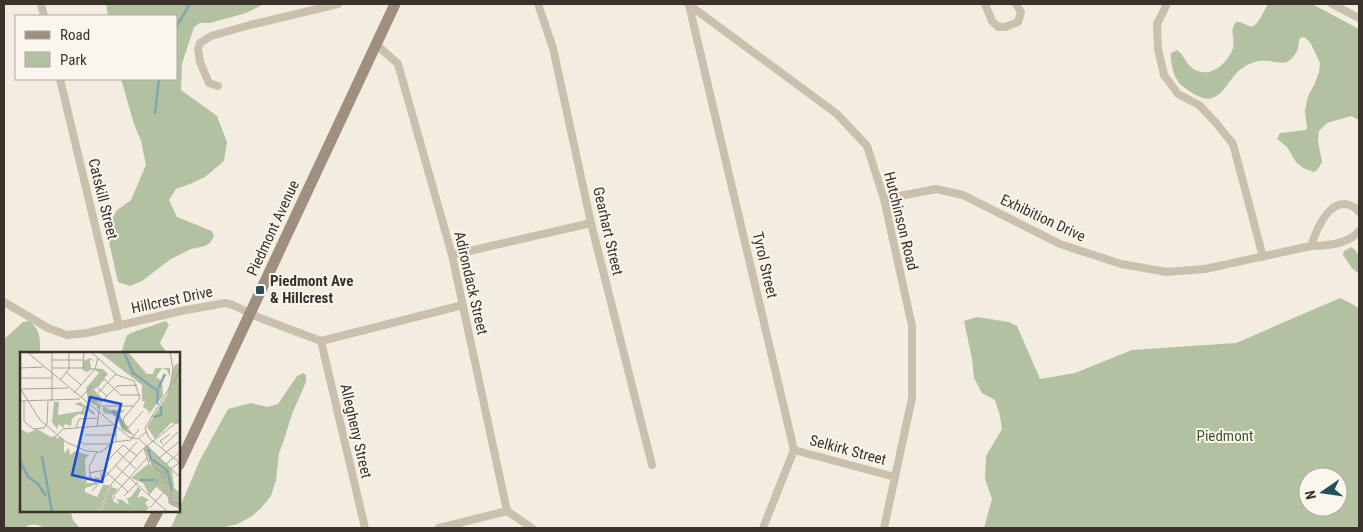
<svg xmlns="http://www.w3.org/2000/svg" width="1363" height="532" viewBox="0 0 1363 532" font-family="'Roboto Condensed',sans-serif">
<rect width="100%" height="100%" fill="#f3ede1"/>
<path fill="#b2c2a1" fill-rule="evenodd" d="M106 4H264L246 13 210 23H200L194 27 182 64 181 90 217 116 227 142 224 161 205 177 190 184 176 189 169 200 177 217 212 231 214 236 210 243 205 246 191 249 171 259 142 281 130 286 118 282 109 242V225L116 211 131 200 146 165 141 141 134 124 121 79H176V16H108Z
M1268 4H1312L1359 29V123V120L1351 116 1327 123 1319 131 1318 141 1322 162 1318 169 1314 172 1303 168 1296 162 1287 147 1277 139 1280 133 1306 130 1307 127 1305 111 1308 96 1315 83 1319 72 1320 63 1311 44 1308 40 1304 37 1300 38C1298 43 1299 48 1296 53 1286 68 1280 61 1266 61 1259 60 1250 63 1244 67 1228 76 1222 106 1200 97 1193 94 1187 90 1181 85 1174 78 1170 63 1171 53L1177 50C1185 55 1186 67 1198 71 1213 77 1229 61 1233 48 1235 38 1229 30 1236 22H1240L1251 27 1255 25 1259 20Z
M1351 247C1362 253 1359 263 1359 274L1352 268 1343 255 1344 251Z
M1340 298 1356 306 1359 310V528H984L992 499 985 479 986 456 1002 429 1000 416 995 400 982 393 974 378 972 359 964 321 977 317 1009 322 1017 326 1040 379 1075 373 1132 350 1236 343ZM1308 477H1338V507H1308Z
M29 321C41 330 40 339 40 353H21V511H72L71 513 73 520 80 528H44C38 524 31 523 25 528H4V339L23 322Z
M166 321 169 325 160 343 167 353H121L127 335 136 331Z
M303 373 306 375V382L292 414 284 440 279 453 276 480 271 496 261 508 252 516 238 524 221 528H171L200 460 228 409 251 403 267 407 278 404 297 376Z"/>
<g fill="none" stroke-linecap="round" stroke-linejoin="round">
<path stroke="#81a7af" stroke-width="2.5" d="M176 27 190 4
M155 113 159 79"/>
<path stroke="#cbbfad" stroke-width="8" d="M41 4 44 16
M538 4 553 48 591 223 652 465
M688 4 837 114 867 146 884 199 912 326V398L884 528
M985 4 992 21 998 27H1005L1018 22 1021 12 1016 4
M1167 4 1157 24 1158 49 1164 75 1178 94 1199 105 1217 124 1233 144 1263 257
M1332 4 1359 18
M689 5 794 450 763 528
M376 44 398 64 452 255 507 511 532 528
M60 79 119 326
M218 86 209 83 200 62 198 49 200 43 211 36 250 25 338 4
M884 199 936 189 963 195 1060 244 1121 264 1167 272 1205 269 1311 246C1326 246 1349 244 1359 231
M1311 246C1316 231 1327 203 1345 204 1352 205 1355 207 1359 212
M452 255 591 223
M4 302 48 328 67 335 87 333 181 311 225 303 233 305 260 318 321 341 463 305
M321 341 365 528
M794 450 895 477
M439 528 507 511"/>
<path stroke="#9f8f7e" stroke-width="11" d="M179 465 395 4
M149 528 158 511"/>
</g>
<rect fill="#224f5a" stroke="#faf6ee" stroke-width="2" x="255" y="285" width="10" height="10" rx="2.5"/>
<g text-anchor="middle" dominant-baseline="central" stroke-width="4" stroke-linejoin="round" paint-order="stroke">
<g font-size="15" fill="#3a322b" stroke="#faf6ee">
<text transform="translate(103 199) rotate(76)">Catskill Street</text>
<text transform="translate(1043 218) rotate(25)">Exhibition Drive</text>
<text transform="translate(901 221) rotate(76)">Hutchinson Road</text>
<text transform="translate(273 228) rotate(-65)">Piedmont Avenue</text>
<text transform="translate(608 231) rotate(77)">Gearhart Street</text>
<text transform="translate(765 265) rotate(77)">Tyrol Street</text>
<text transform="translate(471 283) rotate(77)">Adirondack Street</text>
<text transform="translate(172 300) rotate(-12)">Hillcrest Drive</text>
<text transform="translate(356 431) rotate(77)">Allegheny Street</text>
<text transform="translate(848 450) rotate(15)">Selkirk Street</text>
</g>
<g font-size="15" font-weight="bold" fill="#3a322b" stroke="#faf6ee" text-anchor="start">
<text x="270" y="281">Piedmont Ave<tspan x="270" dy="17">&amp; Hillcrest</tspan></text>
</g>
<g font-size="15" fill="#435730" stroke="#faf6ee">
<text x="1225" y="436">Piedmont</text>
</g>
</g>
<g transform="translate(20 352)">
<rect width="160" height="160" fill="#f3ede1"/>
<path d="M79 0H108L127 22H133L135 16H150V25L147 18 142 16 136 25 142 29 143 44 128 63 129 59 123 55 125 49H122V33ZM70 6 75 9 70 8 71 16 83 17 88 22 74 38 81 45 82 49 77 50 80 55 77 57V54L68 49 66 36 79 21 74 17 66 20 62 17 64 9ZM160 10V72L151 71 135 87 127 75 147 43 154 14ZM34 50H39L38 63 62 59 63 55 54 52 60 50 74 60 75 64 65 56 64 63 58 62 52 67 51 74 45 72 43 76 39 72 37 77 32 70ZM86 55 89 58H105L100 62 102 67 113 83 102 78 96 63 84 61 82 56ZM0 77 8 81 17 77 31 85 37 83 36 87 40 85 44 88V101L49 96 50 103 55 99 69 103 65 107 66 125 62 129 68 126 66 131H73L76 128 74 124 81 127 80 119 84 126 77 130 78 132 65 136V140L77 145 83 133H90L79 160H0ZM128 94 152 118 154 136 160 141V156L150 152 149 145 137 134 129 142 123 131 111 126 128 112 133 116 124 96ZM91 135 98 137 92 144 94 150 99 152 96 147 102 148 109 153 107 146 111 145 118 135 121 138 117 146 122 144 129 148 125 151 129 156 124 160H81Z" fill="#b2c2a1"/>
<path fill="none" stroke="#81a7af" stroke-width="2.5" d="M104 0 113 21 138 39 137 52M138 37 145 22M92 59 98 63 104 76M133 65 141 63V54M128 97 131 107 147 118 152 138M22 104 32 160M0 109 8 125 18 132 26 144M120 128H136"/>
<path fill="none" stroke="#a9a298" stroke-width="1" d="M7 0 109 85 118 87 127 79M32 0V49M150 0 153 17 151 33 125 76 129 86 160 111M8 1 71 0 97 23 114 29 120 46 103 67 106 77 114 84M32 8H64M0 16 23 15M32 16H63L64 0M46 20 61 33M0 26H32M40 28 49 17V0M154 32 160 15M0 36 20 68 46 90 66 99 81 100 94 90 111 88 119 77M2 37 48 36M54 41 75 17 78 6M78 41 96 22M87 44 77 35 84 27 101 43H120M61 45 72 34M0 49 60 47M4 49V69L13 77 24 76 27 72 28 49M81 54H114M93 63 96 64V89M105 74 109 75 123 59M77 75 80 51 97 34 117 33M56 76 59 67 77 66M38 82 43 77 93 73M65 83H96M118 86 160 125M58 88 64 92H90M143 92 140 89 150 82M142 95 158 80M124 96 129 112 143 122M97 99 116 117M139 106 160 89M88 108 103 93 117 104M129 108 140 119H146L144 129 151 134V150L160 152M146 112 160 100M96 114 148 160M69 121 84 118 108 140M69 124 71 127 69 115 77 100M137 135 148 144 149 151 160 157M72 139 117 90M129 143 143 122 159 111M104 144 118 130M94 147V143L127 106M130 156 143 141M80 160 92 131 123 97 160 68"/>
<path fill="#1d4ed8" fill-opacity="0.15" stroke="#1d4ed8" stroke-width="2.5" d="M70 45 101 52 82 130 52 123Z"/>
<rect width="160" height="160" fill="none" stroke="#3a322b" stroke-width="2.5"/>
</g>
<rect width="1363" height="532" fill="none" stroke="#3a322b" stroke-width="10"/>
<rect x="15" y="15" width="162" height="65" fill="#faf6ee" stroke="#ada8a0"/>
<rect x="25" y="31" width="25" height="8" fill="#9f8f7e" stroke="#ada8a0"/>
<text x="60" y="40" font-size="15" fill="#3a322b">Road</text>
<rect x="25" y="52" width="25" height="15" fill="#b2c2a1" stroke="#ada8a0"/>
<text x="60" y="65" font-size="15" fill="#3a322b">Park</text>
<g transform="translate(1323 492) rotate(257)"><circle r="24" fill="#faf6ee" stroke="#ada8a0"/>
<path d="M0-4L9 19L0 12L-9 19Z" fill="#224f5a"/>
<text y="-8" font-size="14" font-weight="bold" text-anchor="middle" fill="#3a322b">N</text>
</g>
</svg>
